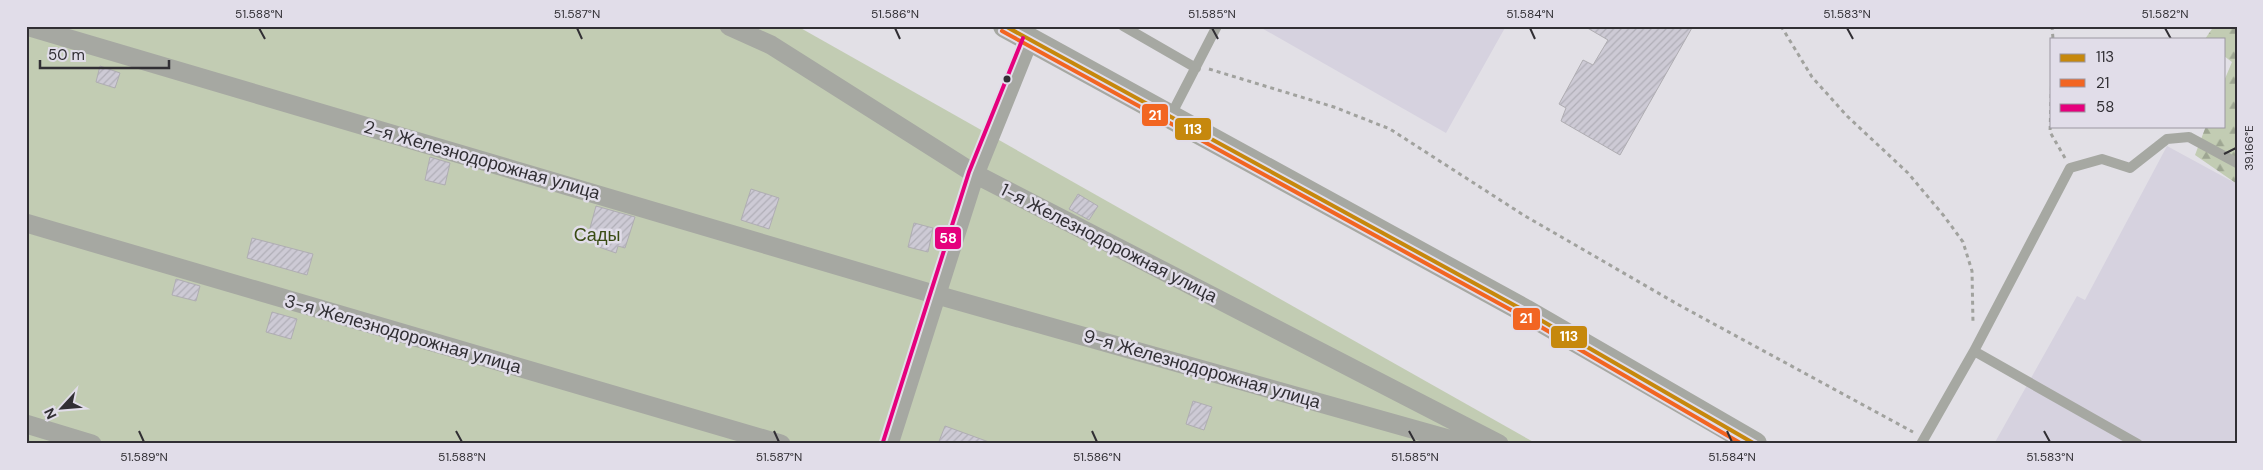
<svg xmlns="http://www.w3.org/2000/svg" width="2263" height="470" viewBox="0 0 2263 470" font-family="'DM Sans',sans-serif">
<defs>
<pattern id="forest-firs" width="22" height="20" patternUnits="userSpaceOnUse" patternTransform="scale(1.25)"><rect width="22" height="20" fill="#c2ccb3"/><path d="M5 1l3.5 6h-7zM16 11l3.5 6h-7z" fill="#9ea692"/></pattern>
<pattern id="building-hatch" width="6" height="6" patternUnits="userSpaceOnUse" patternTransform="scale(1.25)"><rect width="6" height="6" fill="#cdcad5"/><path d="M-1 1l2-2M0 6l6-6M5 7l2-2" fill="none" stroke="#b0aeb7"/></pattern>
</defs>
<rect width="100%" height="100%" fill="#e2e0e6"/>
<path fill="#d6d2df" d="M1258 26H1506L1446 133Z
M2167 146 2237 184V444H1994L2077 296 2085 300Z"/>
<path fill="url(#forest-firs)" d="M2214 26H2237V184L2195 155 2206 126H2224V81L2232 62 2224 56V39H2205Z"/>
<path fill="#c2ccb3" d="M26 26H797L1537 444H26Z"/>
<path fill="url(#building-hatch)" stroke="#afadb2" d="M1584 26H1693L1620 155 1561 121 1566 108 1559 104 1583 60 1593 65 1608 40Z
M100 66 120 73 115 88 96 82Z
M430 157 450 163 445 185 425 180Z
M751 189 779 198 769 229 741 220Z
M1078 194 1098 206 1089 220 1069 209Z
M596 206 635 217 625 248 618 246 616 253 596 246 599 235 589 232Z
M914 223 933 228 928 252 908 247Z
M252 238 313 254 307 275 247 258Z
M176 279 200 286 196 301 172 295Z
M272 312 297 319 291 339 266 332Z
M1193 401 1212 407 1204 430 1186 424Z
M945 426 989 442V444H938Z"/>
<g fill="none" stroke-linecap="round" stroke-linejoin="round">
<path stroke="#a1a29e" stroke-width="3" stroke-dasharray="4 4" stroke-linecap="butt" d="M1781 26 1812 77 1847 116 1908 173 1944 216 1963 242 1972 271 1973 323
M2052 26 2053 39
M1209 69 1334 107 1390 129 1525 216 1679 305 1913 432
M2052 70 2050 132 2065 158"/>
<path stroke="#a6a8a2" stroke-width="10" d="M1123 26 1196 68
M1170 117 1217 26
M1974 351 2138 444
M1921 444 1974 351 2070 168 2102 159 2130 168 2167 139 2189 137 2237 163"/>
<path stroke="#a6a8a2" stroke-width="19" d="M26 26 937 295 1466 444
M729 26 771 45 975 174 1499 444
M26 223 781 444
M26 424 92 444
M889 444 975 174 1029 40"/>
<path stroke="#a6a8a2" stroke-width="24" d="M1005 26 1525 311 1755 444"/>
<defs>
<path id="bus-1" d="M1005 26 1525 311 1755 444"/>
<path id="bus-2" d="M1002 31 1522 316 1742 444"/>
<path id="bus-3" d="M883 442 969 172 1023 38"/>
</defs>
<use href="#bus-1" stroke="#e1dde9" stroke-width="8"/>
<use href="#bus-2" stroke="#e1dde9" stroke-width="8"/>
<use href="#bus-3" stroke="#e1dde9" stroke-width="8"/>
<use href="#bus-1" stroke="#c6880d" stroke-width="4"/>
<use href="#bus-2" stroke="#f26522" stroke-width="4"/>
<use href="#bus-3" stroke="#e5007d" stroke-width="4"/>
</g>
<path fill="none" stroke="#312f34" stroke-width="2" d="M259 28 265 39M577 28 582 39M895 28 900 39M1212 28 1218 39M1530 28 1535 39M1847 28 1853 39M2165 28 2171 39M2224 154 2236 148M139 431 144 442M456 431 462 442M774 431 779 442M1092 431 1097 442M1409 431 1415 442M1727 431 1732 442M2044 431 2050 442"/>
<circle fill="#312f34" stroke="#e1dde9" stroke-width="2" cx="1007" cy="79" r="4.5"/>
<g text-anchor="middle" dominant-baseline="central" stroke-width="5" stroke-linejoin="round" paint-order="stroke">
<g font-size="18" fill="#312f34" stroke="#e1dde9">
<text transform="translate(482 160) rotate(16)">2-я Железнодорожная улица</text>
<text transform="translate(1109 243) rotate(27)">1-я Железнодорожная улица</text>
<text transform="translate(403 334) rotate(16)">3-я Железнодорожная улица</text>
<text transform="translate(1202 369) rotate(16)">9-я Железнодорожная улица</text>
</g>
<g font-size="18" fill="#394b13" stroke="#e1dde9">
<text x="597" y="235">Сады</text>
</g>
</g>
<g stroke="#e1dde9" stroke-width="2">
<rect x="1141" y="103" width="28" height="24" rx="5" fill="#f26522"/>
<rect x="1174" y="117" width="38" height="24" rx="5" fill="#c6880d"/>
<rect x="934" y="226" width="28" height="24" rx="5" fill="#e5007d"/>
<rect x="1512" y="307" width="29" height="24" rx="5" fill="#f26522"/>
<rect x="1550" y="325" width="38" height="24" rx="5" fill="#c6880d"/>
</g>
<g font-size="14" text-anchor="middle" font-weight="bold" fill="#fff">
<text x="1155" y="120">21</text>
<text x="1193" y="134">113</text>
<text x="948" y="243">58</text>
<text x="1526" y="323">21</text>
<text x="1569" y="341">113</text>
</g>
<rect width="2263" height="470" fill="none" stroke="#e1dde9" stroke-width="55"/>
<rect x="2050" y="38" width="175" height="90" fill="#e1dde9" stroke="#9b97a1"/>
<rect x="2060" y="54" width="25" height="8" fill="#c6880d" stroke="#9b97a1"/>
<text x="2096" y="62" font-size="15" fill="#312f34">113</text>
<rect x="2060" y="79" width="25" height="8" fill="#f26522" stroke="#9b97a1"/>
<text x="2096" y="88" font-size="15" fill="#312f34">21</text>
<rect x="2060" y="104" width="25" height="8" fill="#e5007d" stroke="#9b97a1"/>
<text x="2096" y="112" font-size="15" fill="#312f34">58</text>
<g transform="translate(62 408) rotate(244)" stroke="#e1dde9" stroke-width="4" paint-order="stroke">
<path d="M0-4L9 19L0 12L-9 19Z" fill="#312f34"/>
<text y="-8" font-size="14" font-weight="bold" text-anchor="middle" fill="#312f34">N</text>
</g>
<path d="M40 60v8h129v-8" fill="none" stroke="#312f34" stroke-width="2.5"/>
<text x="48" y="60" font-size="15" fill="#312f34" stroke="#e1dde9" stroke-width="4" paint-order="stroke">50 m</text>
<rect x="28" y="28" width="2208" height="414" fill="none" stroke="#312f34" stroke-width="2"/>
<g font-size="12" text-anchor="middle" fill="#312f34">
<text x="259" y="18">51.588°N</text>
<text x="577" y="18">51.587°N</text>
<text x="895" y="18">51.586°N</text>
<text x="1212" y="18">51.585°N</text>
<text x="1530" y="18">51.584°N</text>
<text x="1847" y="18">51.583°N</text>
<text x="2165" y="18">51.582°N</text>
<text transform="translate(2249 148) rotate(-90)" y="4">39.166°E</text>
<text x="144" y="461">51.589°N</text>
<text x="462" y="461">51.588°N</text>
<text x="779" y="461">51.587°N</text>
<text x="1097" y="461">51.586°N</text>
<text x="1415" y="461">51.585°N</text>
<text x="1732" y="461">51.584°N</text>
<text x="2050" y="461">51.583°N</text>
</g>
</svg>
